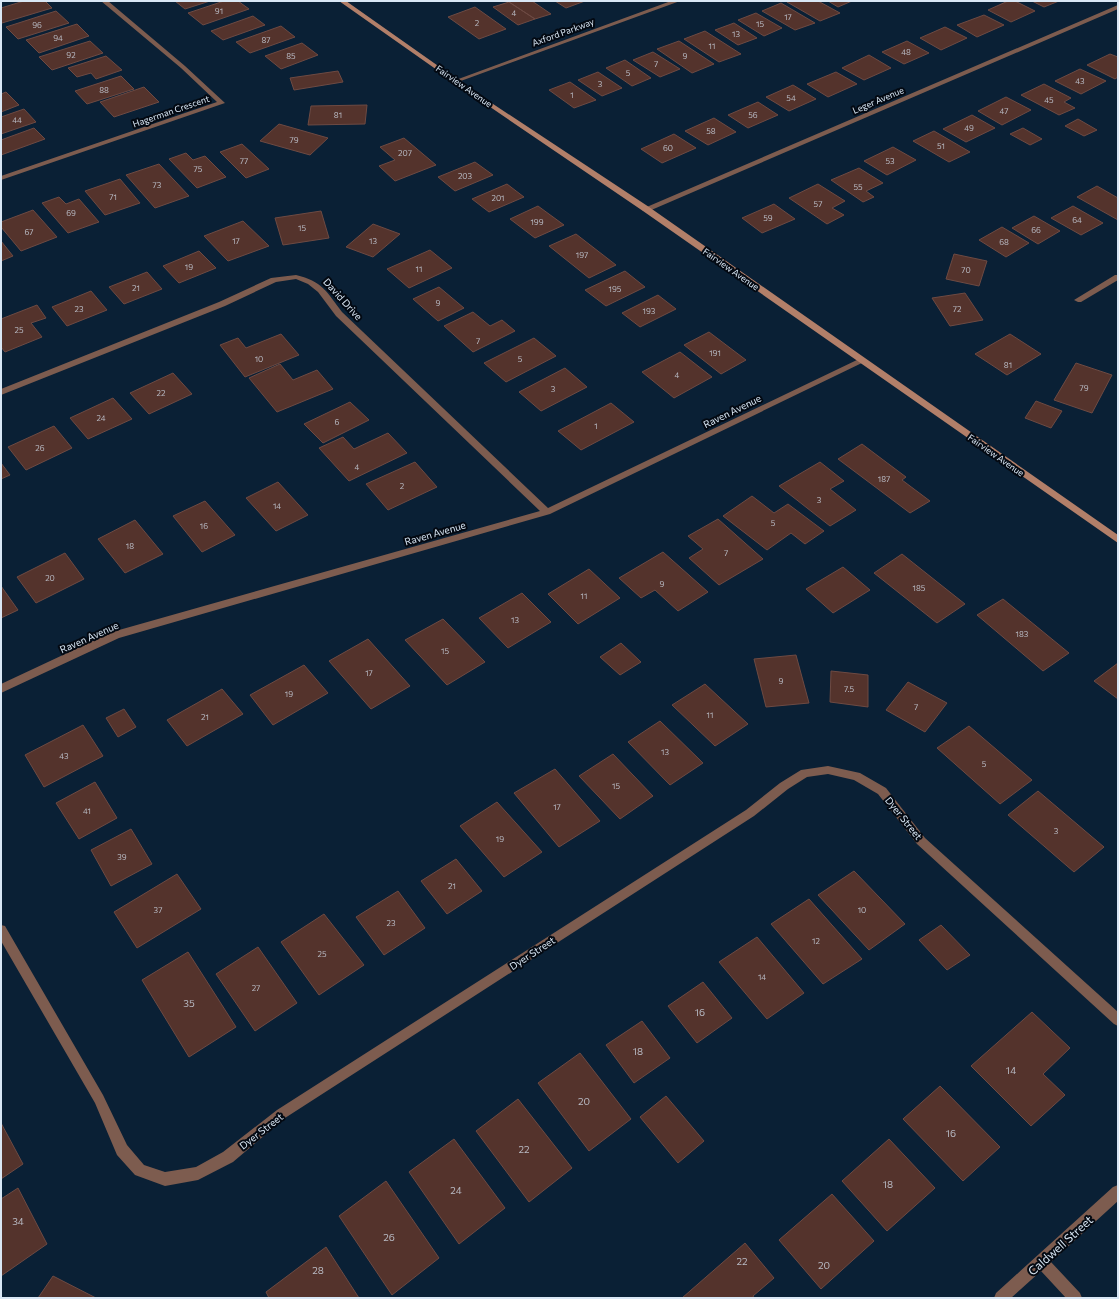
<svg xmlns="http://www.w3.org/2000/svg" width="1119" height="1299" viewBox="0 0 1119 1299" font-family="Commissioner,sans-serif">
<rect width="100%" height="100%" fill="#0a2035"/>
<path fill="#54332c" stroke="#6d4a43" d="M24 1H45L52 8 2 23 1 22V8Z
M175 1H210L185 9Z
M224 1H238L249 9 203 25 188 13Z
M511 1H532L551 14 535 19 509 2Z
M555 1H585L566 8Z
M790 1H818L840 13 820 21 787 2Z
M828 1H852L838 7Z
M1008 1H1015L1035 11 1011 22 988 10Z
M1032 1H1059L1044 7Z
M509 2 535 19 518 25 493 7Z
M781 3 815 23 795 30 762 11Z
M475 7 506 29 479 39 448 17Z
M56 11 69 23 18 39 6 27Z
M756 13 782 28 764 36 738 20Z
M984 15 1004 25 977 37 957 25Z
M253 16 265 25 223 40 211 31Z
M734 23 757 38 738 45 715 30Z
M77 24 89 36 39 53 26 40Z
M281 26 295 37 250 53 236 42Z
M945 27 967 38 941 50 920 38Z
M705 31 741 54 719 62 684 39Z
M90 41 103 53 52 70 39 57Z
M679 41 714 64 692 73 657 49Z
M907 41 929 53 904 64 882 52Z
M302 43 318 55 281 69 265 56Z
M653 52 680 69 660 77 633 60Z
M1110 54 1118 57V77L1115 79 1087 65Z
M869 55 891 68 864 80 842 68Z
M106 56 122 70 96 79 91 73 77 77 68 68Z
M625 60 651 78 632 86 606 68Z
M1080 69 1106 81 1081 94 1055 81Z
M338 71 343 82 294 90 290 78Z
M598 72 622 88 602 96 578 80Z
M836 72 857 84 828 97 807 84Z
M121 76 134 89 87 104 75 91Z
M570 82 596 100 574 108 549 90Z
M1044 84 1071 98 1064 102 1075 108 1059 115 1021 95Z
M793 85 816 99 789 111 766 97Z
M144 87 159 102 114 117 100 102Z
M6 92 19 105 1 112V94Z
M1006 97 1031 110 1002 125 978 111Z
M758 102 778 115 748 128 728 115Z
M367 105 365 124 308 125 311 106Z
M24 109 36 122 1 134V117Z
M972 115 995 128 966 142 943 129Z
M714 118 736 132 708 145 685 131Z
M1078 119 1097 130 1084 136 1065 126Z
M279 124 328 138 310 155 260 141Z
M34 128 45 139 1 155V140Z
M1023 128 1042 139 1030 145 1010 134Z
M934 131 970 152 949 162 913 141Z
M674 134 696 148 662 163 641 149Z
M404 138 436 165 395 181 379 166 395 160 380 147Z
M242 144 269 169 246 178 220 152Z
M893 147 916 160 887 175 864 161Z
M186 153 193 160 205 156 226 177 197 188 169 159Z
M475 162 493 175 455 191 438 177Z
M159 164 189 196 155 208 126 175Z
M859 168 883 183 866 191 874 197 863 202 831 180Z
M120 179 140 203 105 215 85 191Z
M507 184 524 197 489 212 472 199Z
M818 184 845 201 832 208 844 215 827 224 789 198Z
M1097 186 1118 198V220L1077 197Z
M59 197 66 204 79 199 99 222 68 233 42 203Z
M774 204 795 219 762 233 742 218Z
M538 206 564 225 535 238 510 219Z
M1073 206 1103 223 1081 235 1051 218Z
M33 210 57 237 21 251 1 227V222Z
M321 211 329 238 283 245 275 218Z
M1034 216 1060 231 1038 244 1012 228Z
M243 221 269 246 228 261 204 236Z
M373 224 400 234 373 257 346 247Z
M1002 227 1029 243 1006 257 979 240Z
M576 234 616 265 589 278 549 246Z
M1 241 13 256 1 261Z
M430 250 452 268 409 288 387 269Z
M199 251 216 268 179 283 163 266Z
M954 254 987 261 979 286 946 279Z
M625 271 645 287 606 306 585 290Z
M147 272 162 289 124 304 109 287Z
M439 287 464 308 438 321 413 299Z
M91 291 107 310 67 326 52 307Z
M965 293 983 320 950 326 932 298Z
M658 295 676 309 640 327 622 313Z
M37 305 46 318 31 323 42 337 5 352 1 347V319Z
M473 312 490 326 502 320 515 331 473 352 444 326Z
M709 332 746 360 721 374 684 345Z
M281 334 299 355 245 377 220 345 238 338 246 348Z
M1010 334 1041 354 1007 375 975 354Z
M534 338 556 356 506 382 484 363Z
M680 352 712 377 674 398 642 372Z
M1076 363 1112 375 1092 413 1054 400Z
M280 364 293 380 317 370 333 389 277 412 249 378Z
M565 368 587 387 541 411 519 392Z
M173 373 192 394 149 414 130 393Z
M113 398 132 419 88 439 70 418Z
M1036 401 1062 411 1051 428 1025 418Z
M350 402 369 420 323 443 304 424Z
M611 403 634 422 581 450 558 431Z
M54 426 72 448 26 470 8 447Z
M388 433 407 453 349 481 319 448 343 437 354 449Z
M862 444 906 477 902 480 930 501 910 513 838 459Z
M415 462 437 487 388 510 366 484Z
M820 462 844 481 830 489 856 510 830 526 779 486Z
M1 463 10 475 1 479Z
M278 482 308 515 276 531 246 498Z
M752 496 774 513 788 504 824 531 805 544 791 533 767 550 723 516Z
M205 501 235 535 202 552 173 516Z
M718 519 763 559 719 585 689 558 703 549 688 536Z
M135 520 163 554 125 573 98 539Z
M663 552 708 592 678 611 655 590 641 598 619 578Z
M65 553 84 579 36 603 17 577Z
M902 554 965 604 937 623 874 573Z
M843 567 870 590 833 613 806 589Z
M589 569 620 598 578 624 548 594Z
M1 586 18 610 1 618Z
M522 593 551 622 508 648 479 618Z
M1003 599 1069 653 1043 671 977 615Z
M443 619 485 662 447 685 405 640Z
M368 639 410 686 371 709 329 661Z
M621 643 641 662 620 675 600 657Z
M796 655 809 703 766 707 754 659Z
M1118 663V699L1094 681Z
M304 665 328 693 273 725 250 695Z
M831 671 868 675V707L830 702Z
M908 682 947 703 925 732 886 710Z
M705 684 748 724 715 746 672 705Z
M222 689 243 714 187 746 167 720Z
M124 709 136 727 118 737 106 718Z
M660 721 703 763 670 785 628 742Z
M83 725 103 756 44 787 25 755Z
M969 726 1032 780 1000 804 937 748Z
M613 754 653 796 620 819 579 776Z
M555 769 600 821 559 847 514 793Z
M95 782 117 818 79 839 56 803Z
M1038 791 1104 847 1074 872 1008 815Z
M497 802 542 852 504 877 460 826Z
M131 829 152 864 111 886 91 850Z
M456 859 482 891 447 914 421 881Z
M854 871 905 924 869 950 818 895Z
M177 874 201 909 137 948 114 912Z
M398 891 425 928 384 955 356 917Z
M809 899 862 959 823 984 771 924Z
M324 914 364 965 319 995 281 942Z
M941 925 970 955 947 970 919 940Z
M757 937 804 993 767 1019 719 962Z
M258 947 297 1003 255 1031 216 974Z
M188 952 236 1027 189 1057 142 980Z
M703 982 732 1018 697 1043 668 1006Z
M1032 1012 1070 1048 1043 1074 1065 1095 1031 1126 971 1066Z
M642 1021 670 1058 634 1083 606 1045Z
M580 1053 631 1119 589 1151 538 1083Z
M940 1086 1000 1147 963 1181 903 1119Z
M666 1096 704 1141 678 1163 640 1117Z
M518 1099 572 1168 529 1202 476 1131Z
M1 1123 23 1164 1 1179Z
M454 1139 505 1208 459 1244 409 1172Z
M889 1139 935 1188 887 1231 842 1181Z
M386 1181 439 1258 392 1295 339 1216Z
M18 1188 47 1244 1 1276V1199Z
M832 1194 874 1241 821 1289 779 1240Z
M745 1243 774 1278 753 1296 754 1298H682Z
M326 1247 359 1298H269L266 1292Z
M53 1276 96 1298H38Z"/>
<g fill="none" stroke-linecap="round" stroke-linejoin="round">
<path fill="#7d5c4f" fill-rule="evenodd" d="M101 1H108L185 66 225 103 1 180V176L217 102 181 68Z
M671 1H680L458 82 453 81Z
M1118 5V9L649 211H643L642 209Z
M296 275C322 281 327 292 342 312L548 508 859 359 862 358 866 361 550 514 119 638 1 693V684L112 632 540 511 336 316 318 292 308 284 296 279 276 282 225 306 1 395V389L219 302 271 278Z
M1115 275H1118V280L1081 302H1078L1074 300Z
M828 766 860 773 886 788 925 838 1118 1012V1026L1114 1024 917 844 878 794 854 780 828 774 807 777 788 789 754 816 285 1118 233 1162 198 1180 165 1186 135 1175 117 1155 95 1103 1 941V925L5 926 103 1095 127 1145 144 1165 165 1172 196 1167 223 1152 277 1110 746 810 780 783 801 770Z
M1118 1185V1201L1051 1262 1080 1293 1082 1298H1066L1041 1271 1011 1298H994L996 1293 1113 1187Z"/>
<path fill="#b27f69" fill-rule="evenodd" d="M339 1H346L478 94 649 207 1118 535V543L643 211 474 96Z"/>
</g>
<g text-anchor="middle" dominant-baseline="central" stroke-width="4" stroke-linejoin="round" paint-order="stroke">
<g font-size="8" fill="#b8bac3">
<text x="219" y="11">91</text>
<text x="514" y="13">4</text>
<text x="788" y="17">17</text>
<text x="477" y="23">2</text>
<text x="760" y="24">15</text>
<text x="37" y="25">96</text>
<text x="736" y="34">13</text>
<text x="58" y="38">94</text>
<text x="266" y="40">87</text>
<text x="712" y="46">11</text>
<text x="906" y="52">48</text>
<text x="71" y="55">92</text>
<text x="291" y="56">85</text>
<text x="685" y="56">9</text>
<text x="656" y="64">7</text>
<text x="628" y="73">5</text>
<text x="1080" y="81">43</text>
<text x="600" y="84">3</text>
<text x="104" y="90">88</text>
<text x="572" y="95">1</text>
<text x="791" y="98">54</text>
<text x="1049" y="100">45</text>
<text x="1004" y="111">47</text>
<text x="338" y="115">81</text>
<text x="753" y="115">56</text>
<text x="17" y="120">44</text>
<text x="969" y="128">49</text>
<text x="711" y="131">58</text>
<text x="294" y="140">79</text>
<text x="941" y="146">51</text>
<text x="668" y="148">60</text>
<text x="405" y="153">207</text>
<text x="244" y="161">77</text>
<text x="890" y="161">53</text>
<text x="198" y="169">75</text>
<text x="465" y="176">203</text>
<text x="157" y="185">73</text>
<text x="858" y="187">55</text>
<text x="113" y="197">71</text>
<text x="498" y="198">201</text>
<text x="818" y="204">57</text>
<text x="71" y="213">69</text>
<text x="768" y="218">59</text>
<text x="1077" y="220">64</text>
<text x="537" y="222">199</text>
<text x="302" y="228">15</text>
<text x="1036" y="230">66</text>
<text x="29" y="232">67</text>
<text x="236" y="241">17</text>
<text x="373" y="241">13</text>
<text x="1004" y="242">68</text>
<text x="582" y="255">197</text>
<text x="189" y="267">19</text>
<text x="419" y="269">11</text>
<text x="966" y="270">70</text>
<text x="136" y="288">21</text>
<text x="615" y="289">195</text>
<text x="438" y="303">9</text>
<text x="79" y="309">23</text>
<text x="957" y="309">72</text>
<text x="649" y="311">193</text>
<text x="19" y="330">25</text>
<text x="478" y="341">7</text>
<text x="715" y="353">191</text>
<text x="259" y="359">10</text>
<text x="520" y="359">5</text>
<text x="1008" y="365">81</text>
<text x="677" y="375">4</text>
<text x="1084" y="388">79</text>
<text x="553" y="389">3</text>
<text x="161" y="393">22</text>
<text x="101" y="418">24</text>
<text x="337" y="422">6</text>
<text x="596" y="426">1</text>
<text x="40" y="448">26</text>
<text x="357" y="467">4</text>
<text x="884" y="479">187</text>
<text x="402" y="486">2</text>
<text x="819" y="500">3</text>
<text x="277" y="506">14</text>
<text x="773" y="523">5</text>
<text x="204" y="526">16</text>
<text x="130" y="546">18</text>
<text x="726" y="553">7</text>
<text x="50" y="578">20</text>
<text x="662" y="584">9</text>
<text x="919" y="588">185</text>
<text x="584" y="596">11</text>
<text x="515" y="620">13</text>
<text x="1022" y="634">183</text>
<text x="445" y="651">15</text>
<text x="369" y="673">17</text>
<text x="781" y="681">9</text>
<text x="849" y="689">7.5</text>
<text x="289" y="694">19</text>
<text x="916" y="707">7</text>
<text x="710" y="715">11</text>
<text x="205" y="717">21</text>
<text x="665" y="752">13</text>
<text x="64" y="756">43</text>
<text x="984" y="764">5</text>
<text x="616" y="786">15</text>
<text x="557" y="807">17</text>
<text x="87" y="811">41</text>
<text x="1056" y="831">3</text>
<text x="500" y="839">19</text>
<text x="122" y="857">39</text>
<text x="452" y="886">21</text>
<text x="158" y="910">37</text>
<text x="862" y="910">10</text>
<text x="391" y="923">23</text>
<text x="816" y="941">12</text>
<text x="322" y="954">25</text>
<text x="762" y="977">14</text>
<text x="256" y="988">27</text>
</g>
<g font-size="9" fill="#d9e7f5" stroke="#030912">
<text transform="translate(563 32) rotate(-20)">Axford Parkway</text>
<text transform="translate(464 86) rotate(35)">Fairview Avenue</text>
<text transform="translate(878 100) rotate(-23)">Leger Avenue</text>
<text transform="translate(171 111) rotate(-19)">Hagerman Crescent</text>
<text transform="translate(731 269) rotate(35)">Fairview Avenue</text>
<text transform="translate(996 455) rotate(35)">Fairview Avenue</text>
</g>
<g font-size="10" fill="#d9e7f5" stroke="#030912">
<text transform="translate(343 299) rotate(48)">David Drive</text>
<text transform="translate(732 411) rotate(-26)">Raven Avenue</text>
<text transform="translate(435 533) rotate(-16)">Raven Avenue</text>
<text transform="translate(89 637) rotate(-24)">Raven Avenue</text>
<text transform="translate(904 818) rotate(51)">Dyer Street</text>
<text transform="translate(532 953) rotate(-33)">Dyer Street</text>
<text transform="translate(261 1131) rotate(-38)">Dyer Street</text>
</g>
<g font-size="10" fill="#b8bac3">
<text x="189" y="1003">35</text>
<text x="700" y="1012">16</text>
<text x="638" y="1051">18</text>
<text x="1011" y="1070">14</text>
<text x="584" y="1101">20</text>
<text x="951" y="1133">16</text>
<text x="524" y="1149">22</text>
<text x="888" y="1184">18</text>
<text x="456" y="1190">24</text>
<text x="18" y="1221">34</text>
<text x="389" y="1237">26</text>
<text x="742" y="1261">22</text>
<text x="824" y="1265">20</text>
<text x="318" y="1270">28</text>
</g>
<g font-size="12" fill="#d9e7f5" stroke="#030912">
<text transform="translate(1060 1245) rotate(-42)">Caldwell Street</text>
</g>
</g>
<rect width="1119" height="1299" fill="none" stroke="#d9e7f5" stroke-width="4"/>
</svg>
